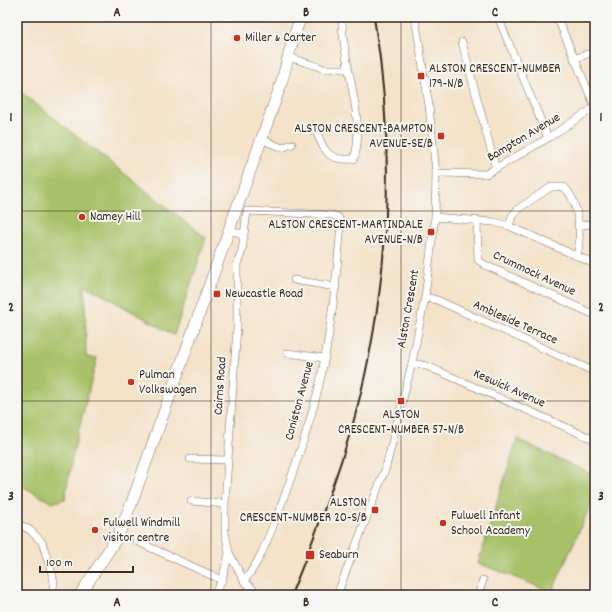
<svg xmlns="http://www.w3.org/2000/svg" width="612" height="612" viewBox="0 0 612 612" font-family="Dekko,sans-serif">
<rect width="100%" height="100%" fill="#f6f6f2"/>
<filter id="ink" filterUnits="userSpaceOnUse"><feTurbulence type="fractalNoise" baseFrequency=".025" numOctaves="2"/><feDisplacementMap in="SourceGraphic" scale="8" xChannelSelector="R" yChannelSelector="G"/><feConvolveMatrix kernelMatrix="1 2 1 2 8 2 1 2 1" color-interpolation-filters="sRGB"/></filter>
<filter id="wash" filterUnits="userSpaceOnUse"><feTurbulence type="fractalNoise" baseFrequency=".012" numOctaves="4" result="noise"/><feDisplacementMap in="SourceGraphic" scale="16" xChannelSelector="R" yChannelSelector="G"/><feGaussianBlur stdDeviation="0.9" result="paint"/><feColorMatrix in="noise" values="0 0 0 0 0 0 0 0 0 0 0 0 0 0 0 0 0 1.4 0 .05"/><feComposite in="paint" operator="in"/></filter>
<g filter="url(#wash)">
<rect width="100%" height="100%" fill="#f4e2c9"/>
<path fill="#a7c168" stroke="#717643" d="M17 89 206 238 174 335 85 285 86 357 97 358 73 453 65 499 52 503 17 483Z
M517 439 595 476V495L552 592 478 563Z"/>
</g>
<g filter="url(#ink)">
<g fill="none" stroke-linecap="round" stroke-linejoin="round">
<defs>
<path id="minor" d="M498 17 548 138
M557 17 595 107
M462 42 496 169
M289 57 325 69H347
M574 59 587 54H595
M317 133C325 154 330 161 354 159 367 121 341 59 342 17
M261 139 282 148 292 144
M436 173 486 174 548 138 595 107
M435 217 494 222 509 226 595 264
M477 220 478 260 485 265 595 315
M509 226 512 216 518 209 551 187H564C579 200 582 238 577 256
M578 226 595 223
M230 230 239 233 244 238
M294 280 336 287
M425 297 437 300 595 372
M287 353 324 358
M412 363 427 366 595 440
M190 459 228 460
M191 501 225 504
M17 523 30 530 42 542 53 577 54 584 51 595
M136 541 222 580
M229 553 225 532V504L237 327V264L242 251 247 211
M244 581C261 561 269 535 279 511 295 468 311 422 321 377 332 326 337 275 341 223L338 217 332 215 247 211
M214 595 222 580 229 553 244 581 259 595
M337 595 386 467 412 363 425 297 435 217 436 173 429 106 415 17
M478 595 483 580"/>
<path id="highway" d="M80 595 118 536 132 502 279 90C287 66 291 40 301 17"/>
</defs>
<use href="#minor" stroke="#7c6a5a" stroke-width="8"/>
<use href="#highway" stroke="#7c6a5a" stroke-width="12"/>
<use href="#minor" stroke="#fff" stroke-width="7"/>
<use href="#highway" stroke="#fff" stroke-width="11"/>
<path stroke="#3b2a1e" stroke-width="2" d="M291 595C315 536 338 477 355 416 390 286 396 149 374 17"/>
</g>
</g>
<path fill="none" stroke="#3b2a1e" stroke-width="1" stroke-opacity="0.55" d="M211 17V595M401 17V595M17 211H595M17 401H595"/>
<g fill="#c8321e" stroke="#f6f6f2" stroke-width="1.5">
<circle cx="237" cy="38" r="4"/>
<rect x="417" y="72" width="8" height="8" rx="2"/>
<rect x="437" y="132" width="8" height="8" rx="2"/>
<circle cx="82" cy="217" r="4"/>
<rect x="427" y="228" width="8" height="8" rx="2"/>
<rect x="213" y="290" width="8" height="8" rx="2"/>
<circle cx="131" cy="382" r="4"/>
<rect x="397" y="397" width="8" height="8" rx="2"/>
<rect x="371" y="506" width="8" height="8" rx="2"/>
<circle cx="443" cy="523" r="4"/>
<circle cx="95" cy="530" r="4"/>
<rect x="305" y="550" width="10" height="10" rx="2"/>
</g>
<g text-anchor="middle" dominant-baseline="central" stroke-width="4" stroke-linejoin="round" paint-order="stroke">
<g font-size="13" fill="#3b2a1e" stroke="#f6f6f2" text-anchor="start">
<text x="245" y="38">Miller &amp; Carter</text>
<text x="429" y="69">ALSTON CRESCENT-NUMBER<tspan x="429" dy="15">179-N/B</tspan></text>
<text x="433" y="129" text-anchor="end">ALSTON CRESCENT-BAMPTON<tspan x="433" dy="15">AVENUE-SE/B</tspan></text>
<text x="90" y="217">Namey Hill</text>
<text x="423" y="225" text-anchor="end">ALSTON CRESCENT-MARTINDALE<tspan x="423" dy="15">AVENUE-N/B</tspan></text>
<text x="225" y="294">Newcastle Road</text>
<text x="139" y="375">Pulman<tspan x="139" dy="15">Volkswagen</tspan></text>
<text x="401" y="415" text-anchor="middle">ALSTON<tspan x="401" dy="15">CRESCENT-NUMBER 57-N/B</tspan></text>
<text x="367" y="503" text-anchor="end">ALSTON<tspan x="367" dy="15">CRESCENT-NUMBER 20-S/B</tspan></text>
<text x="451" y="516">Fulwell Infant<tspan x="451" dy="15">School Academy</tspan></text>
<text x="103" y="523">Fulwell Windmill<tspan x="103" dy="15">visitor centre</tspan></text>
<text x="319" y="555">Seaburn</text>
</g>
<g font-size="13" fill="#3b2a1e" stroke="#f6f6f2">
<text transform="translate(524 138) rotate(-31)">Bampton Avenue</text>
<text transform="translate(534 274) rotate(25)">Crummock Avenue</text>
<text transform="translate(409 309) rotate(-80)">Alston Crescent</text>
<text transform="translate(515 323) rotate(24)">Ambleside Terrace</text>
<text transform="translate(221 386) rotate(-86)">Cairns Road</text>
<text transform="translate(509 389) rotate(24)">Keswick Avenue</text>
<text transform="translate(300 401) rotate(-75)">Coniston Avenue</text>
</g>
</g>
<rect width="612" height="612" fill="none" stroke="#f6f6f2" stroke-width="44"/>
<path d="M40 566v6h93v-6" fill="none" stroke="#3b2a1e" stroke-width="2"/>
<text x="46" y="566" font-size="12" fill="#3b2a1e" stroke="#f6f6f2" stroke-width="3" paint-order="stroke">100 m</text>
<rect x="22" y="22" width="568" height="568" fill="none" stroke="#3b2a1e" stroke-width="1.5"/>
<g font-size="13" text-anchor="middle" font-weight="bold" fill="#3b2a1e">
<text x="117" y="16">A</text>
<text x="306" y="16">B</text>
<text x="495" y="16">C</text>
<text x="11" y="121">1</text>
<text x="601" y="121">1</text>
<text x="11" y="311">2</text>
<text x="601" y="311">2</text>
<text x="11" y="500">3</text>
<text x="601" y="500">3</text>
<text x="117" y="606">A</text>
<text x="306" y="606">B</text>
<text x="495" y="606">C</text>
</g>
</svg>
